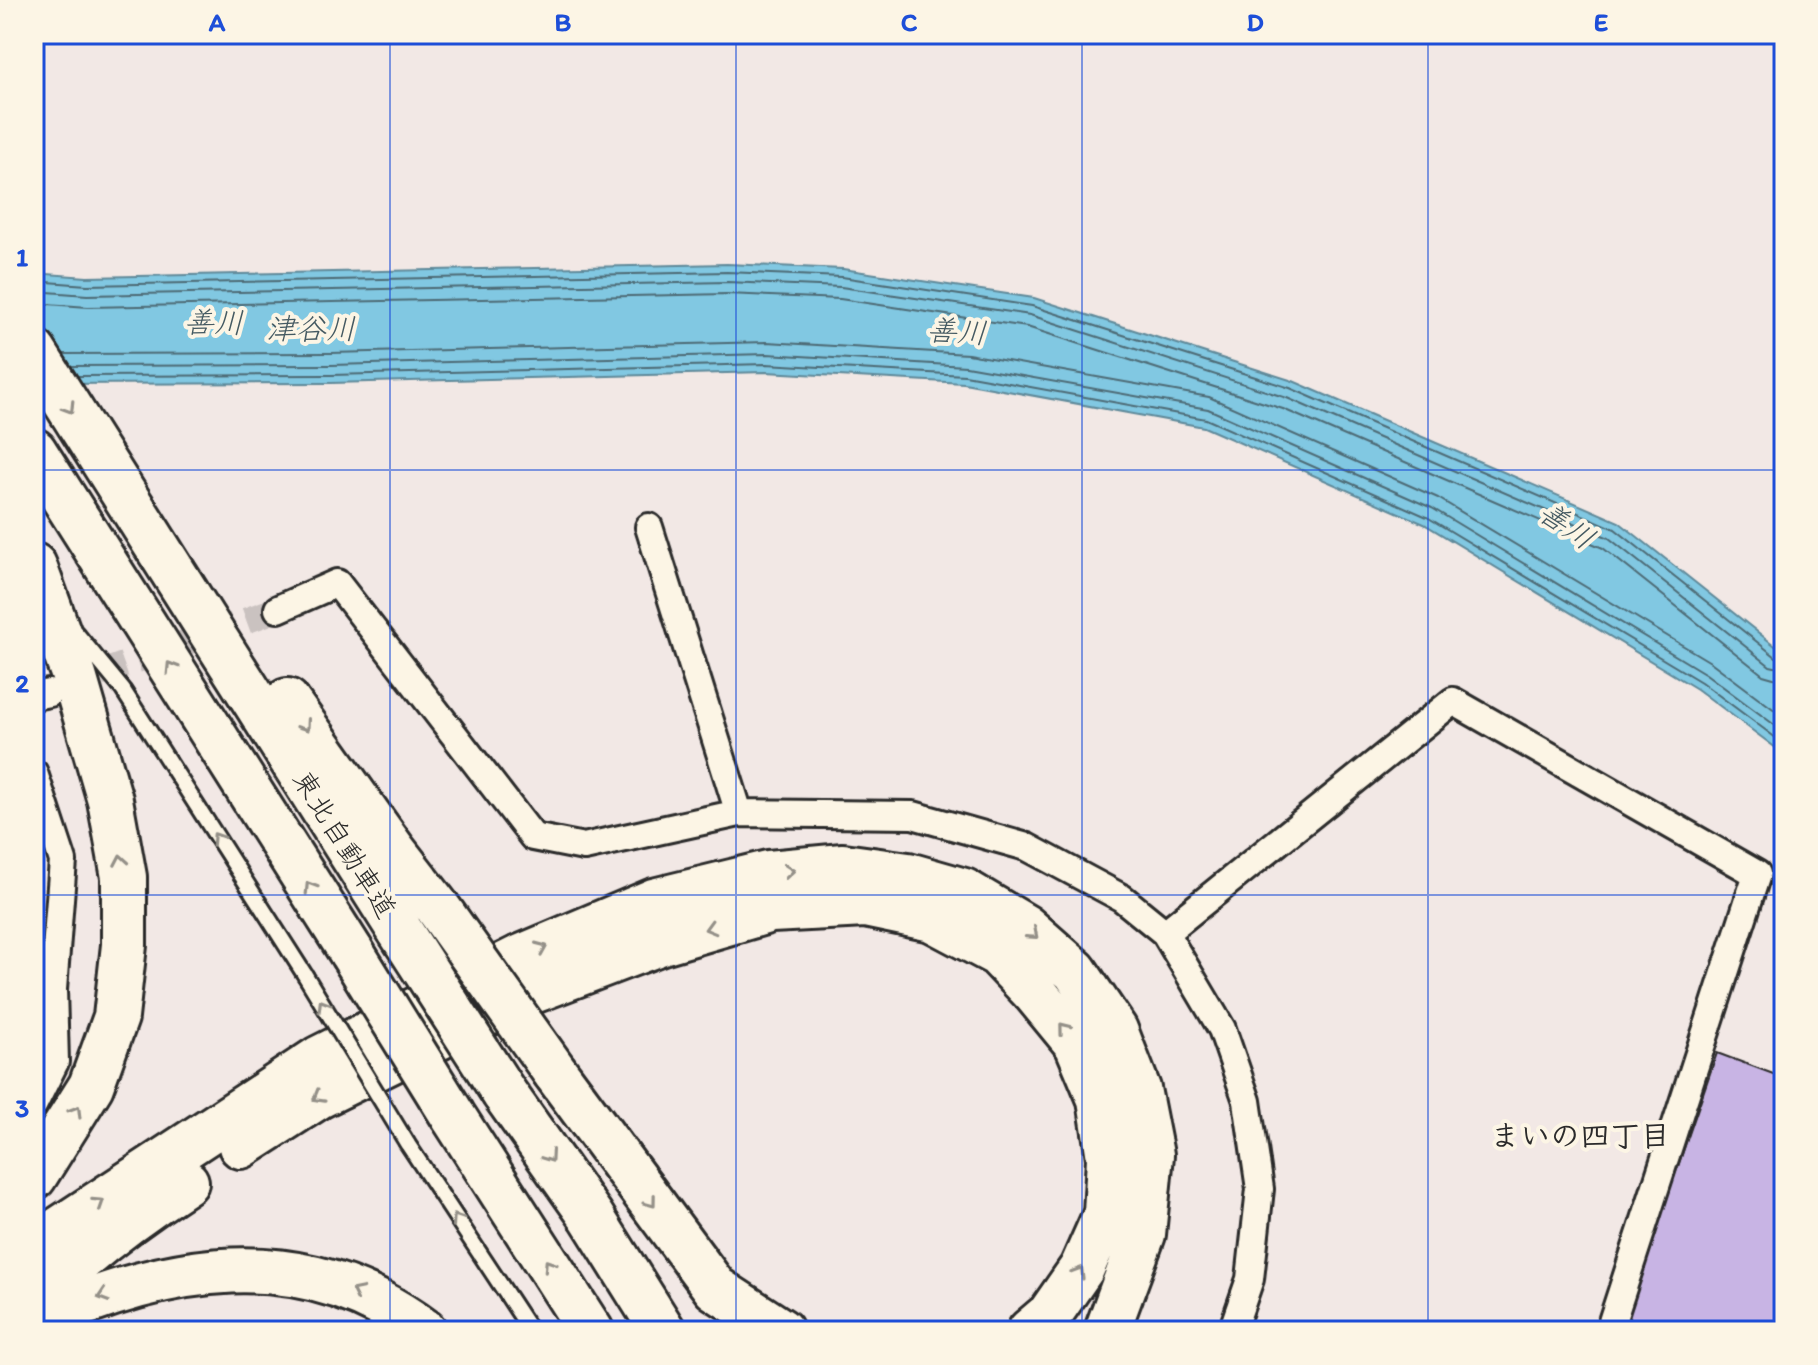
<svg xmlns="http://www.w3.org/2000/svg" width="1818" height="1365" viewBox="0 0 1818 1365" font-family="Itim,'Klee One',sans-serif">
<rect width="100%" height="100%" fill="#f2e8e5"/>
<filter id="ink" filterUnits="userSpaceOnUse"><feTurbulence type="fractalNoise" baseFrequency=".0125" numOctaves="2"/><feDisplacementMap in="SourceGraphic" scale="16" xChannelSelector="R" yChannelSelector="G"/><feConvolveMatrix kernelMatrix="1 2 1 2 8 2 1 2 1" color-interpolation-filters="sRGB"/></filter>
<g filter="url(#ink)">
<path fill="#81c8e2" stroke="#5f8999" stroke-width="2" d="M727 264 843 269 1034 298 1293 381 1619 522 1784 653V754L1697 689 1424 524 1204 427 964 383 766 372 331 383 34 384V273L87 277Z"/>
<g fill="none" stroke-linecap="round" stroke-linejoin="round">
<path stroke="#4d6a74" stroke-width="2" d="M34 281 87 285 727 272 842 277 1032 306 1290 388 1615 529 1776 657 1784 659
M34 291 87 295 727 282 841 287 1030 315 1287 398 1609 538 1770 666 1784 669
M34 303 88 307 727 294 840 299 1027 327 1283 409 1603 548 1763 675 1784 681
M64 354 331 353 767 342 968 354 1209 397 1438 498 1712 663 1784 717
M71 366 331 365 767 354 966 366 1208 409 1432 508 1706 674 1784 732
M78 376 331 375 766 364 965 375 1206 419 1427 517 1701 682 1784 744"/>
</g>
<path fill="#c8b4e4" stroke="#2b2b2b" stroke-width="2" d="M1717 1053 1784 1078V1331H1621Z"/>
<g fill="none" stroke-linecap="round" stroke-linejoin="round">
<path stroke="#cac2c0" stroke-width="26" stroke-dasharray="26 13" stroke-linecap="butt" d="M63 687 278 609"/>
<defs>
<path id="service" d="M76 633 123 690 305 975
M407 1143 531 1331"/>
<path id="minor" d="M649 527 739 813
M278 609 337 583 533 837 584 847 739 813 913 815 1027 847 1122 898 1165 933 1222 1029 1247 1101 1260 1189 1250 1279 1232 1331
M34 696 49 693
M34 773 63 861 53 989 55 1062 34 1104
M1165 933 1453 701 1757 874 1609 1331"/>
<path id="motorway" d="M34 352 400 931
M34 451 352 953
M34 566 74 676 110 800 124 877V945L116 1017 91 1086 34 1177
M287 701 393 850 438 908
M555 1072 715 1288 781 1331
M504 1093 591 1216 663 1331
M453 1116 591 1331
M241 1146 319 1096 533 991 662 942 771 910 865 905 932 919 998 954 1035 993 1077 1044 1100 1099 1109 1158 1106 1214 1082 1268 1050 1314 1030 1331
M34 1246 320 1058 519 958 654 901 769 873 843 866 908 875 964 891 1025 927 1075 971 1115 1030 1138 1089 1151 1155 1143 1234 1107 1331
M34 1302C80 1257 132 1217 186 1182
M34 1324C166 1264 300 1239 424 1331"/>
</defs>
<use href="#service" stroke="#2b2b2b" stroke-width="20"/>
<use href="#minor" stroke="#2b2b2b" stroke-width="32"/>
<use href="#motorway" stroke="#2b2b2b" stroke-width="50"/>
<use href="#service" stroke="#fcf5e5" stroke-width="14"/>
<use href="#minor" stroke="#fcf5e5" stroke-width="26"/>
<use href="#motorway" stroke="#fcf5e5" stroke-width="44"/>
<defs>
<path id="service-bridge" d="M305 975 407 1143"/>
<path id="motorway-bridge" d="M438 908 555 1072
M400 931 504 1093
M352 953 453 1116"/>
</defs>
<use href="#service-bridge" stroke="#2b2b2b" stroke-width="20" stroke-linecap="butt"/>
<use href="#motorway-bridge" stroke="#2b2b2b" stroke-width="50" stroke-linecap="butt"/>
<use href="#service-bridge" stroke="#fcf5e5" stroke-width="14"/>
<use href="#motorway-bridge" stroke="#fcf5e5" stroke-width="44"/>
</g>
<defs><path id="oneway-chevron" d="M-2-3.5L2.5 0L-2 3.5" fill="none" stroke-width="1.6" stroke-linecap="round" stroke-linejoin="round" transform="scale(2)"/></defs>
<g stroke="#949088">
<use href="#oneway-chevron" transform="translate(69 408) rotate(58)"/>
<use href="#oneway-chevron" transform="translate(171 667) rotate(-122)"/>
<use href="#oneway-chevron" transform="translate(305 726) rotate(55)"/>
<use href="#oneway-chevron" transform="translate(217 838) rotate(-123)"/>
<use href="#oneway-chevron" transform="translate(121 860) rotate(-100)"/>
<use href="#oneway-chevron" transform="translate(789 871) rotate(-5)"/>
<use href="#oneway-chevron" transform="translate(310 887) rotate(-122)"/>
<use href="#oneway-chevron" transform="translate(710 928) rotate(164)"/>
<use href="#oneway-chevron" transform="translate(1033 934) rotate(41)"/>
<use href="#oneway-chevron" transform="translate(542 948) rotate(-23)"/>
<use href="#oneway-chevron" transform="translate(323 1005) rotate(-121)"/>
<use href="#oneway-chevron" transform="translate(1064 1028) rotate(-129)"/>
<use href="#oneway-chevron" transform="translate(318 1097) rotate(150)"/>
<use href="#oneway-chevron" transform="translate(76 1111) rotate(-59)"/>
<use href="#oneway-chevron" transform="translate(549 1157) rotate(55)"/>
<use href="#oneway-chevron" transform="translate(651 1202) rotate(53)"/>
<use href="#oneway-chevron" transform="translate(99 1203) rotate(-33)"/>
<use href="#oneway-chevron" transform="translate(457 1219) rotate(-124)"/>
<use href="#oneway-chevron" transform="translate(549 1265) rotate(-123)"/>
<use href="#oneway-chevron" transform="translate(1079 1272) rotate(-59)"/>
<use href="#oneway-chevron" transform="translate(357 1292) rotate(-154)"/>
<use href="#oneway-chevron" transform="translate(103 1296) rotate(162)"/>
</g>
</g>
<path fill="none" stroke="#1d4ed8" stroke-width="2" stroke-opacity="0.55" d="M390 34V1331M736 34V1331M1082 34V1331M1428 34V1331M34 470H1784M34 895H1784"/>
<g text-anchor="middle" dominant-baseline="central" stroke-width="8" stroke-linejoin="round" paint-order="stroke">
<g font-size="28" fill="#2b2b2b" stroke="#fcf5e5">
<text transform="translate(345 844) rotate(58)">東北自動車道</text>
</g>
<g font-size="30" font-style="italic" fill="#455a62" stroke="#fcf5e5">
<text transform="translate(214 322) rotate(1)">善川</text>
<text x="311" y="328">津谷川</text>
<text transform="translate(957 331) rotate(4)">善川</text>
<text transform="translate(1567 525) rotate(35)">善川</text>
</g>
<g font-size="30" font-weight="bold" fill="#2b2b2b" stroke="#fcf5e5">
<text x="1580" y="1135">まいの四丁目</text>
</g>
</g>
<rect width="1818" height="1365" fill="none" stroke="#fcf5e5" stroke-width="88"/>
<rect x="44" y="44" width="1730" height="1277" fill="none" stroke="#1d4ed8" stroke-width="3"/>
<g font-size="26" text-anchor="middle" font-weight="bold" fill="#1d4ed8">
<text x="217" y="31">A</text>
<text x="563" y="31">B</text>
<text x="909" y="31">C</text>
<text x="1255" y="31">D</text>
<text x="1601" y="31">E</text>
<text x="22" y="266">1</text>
<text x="22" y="692">2</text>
<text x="22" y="1117">3</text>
</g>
</svg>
